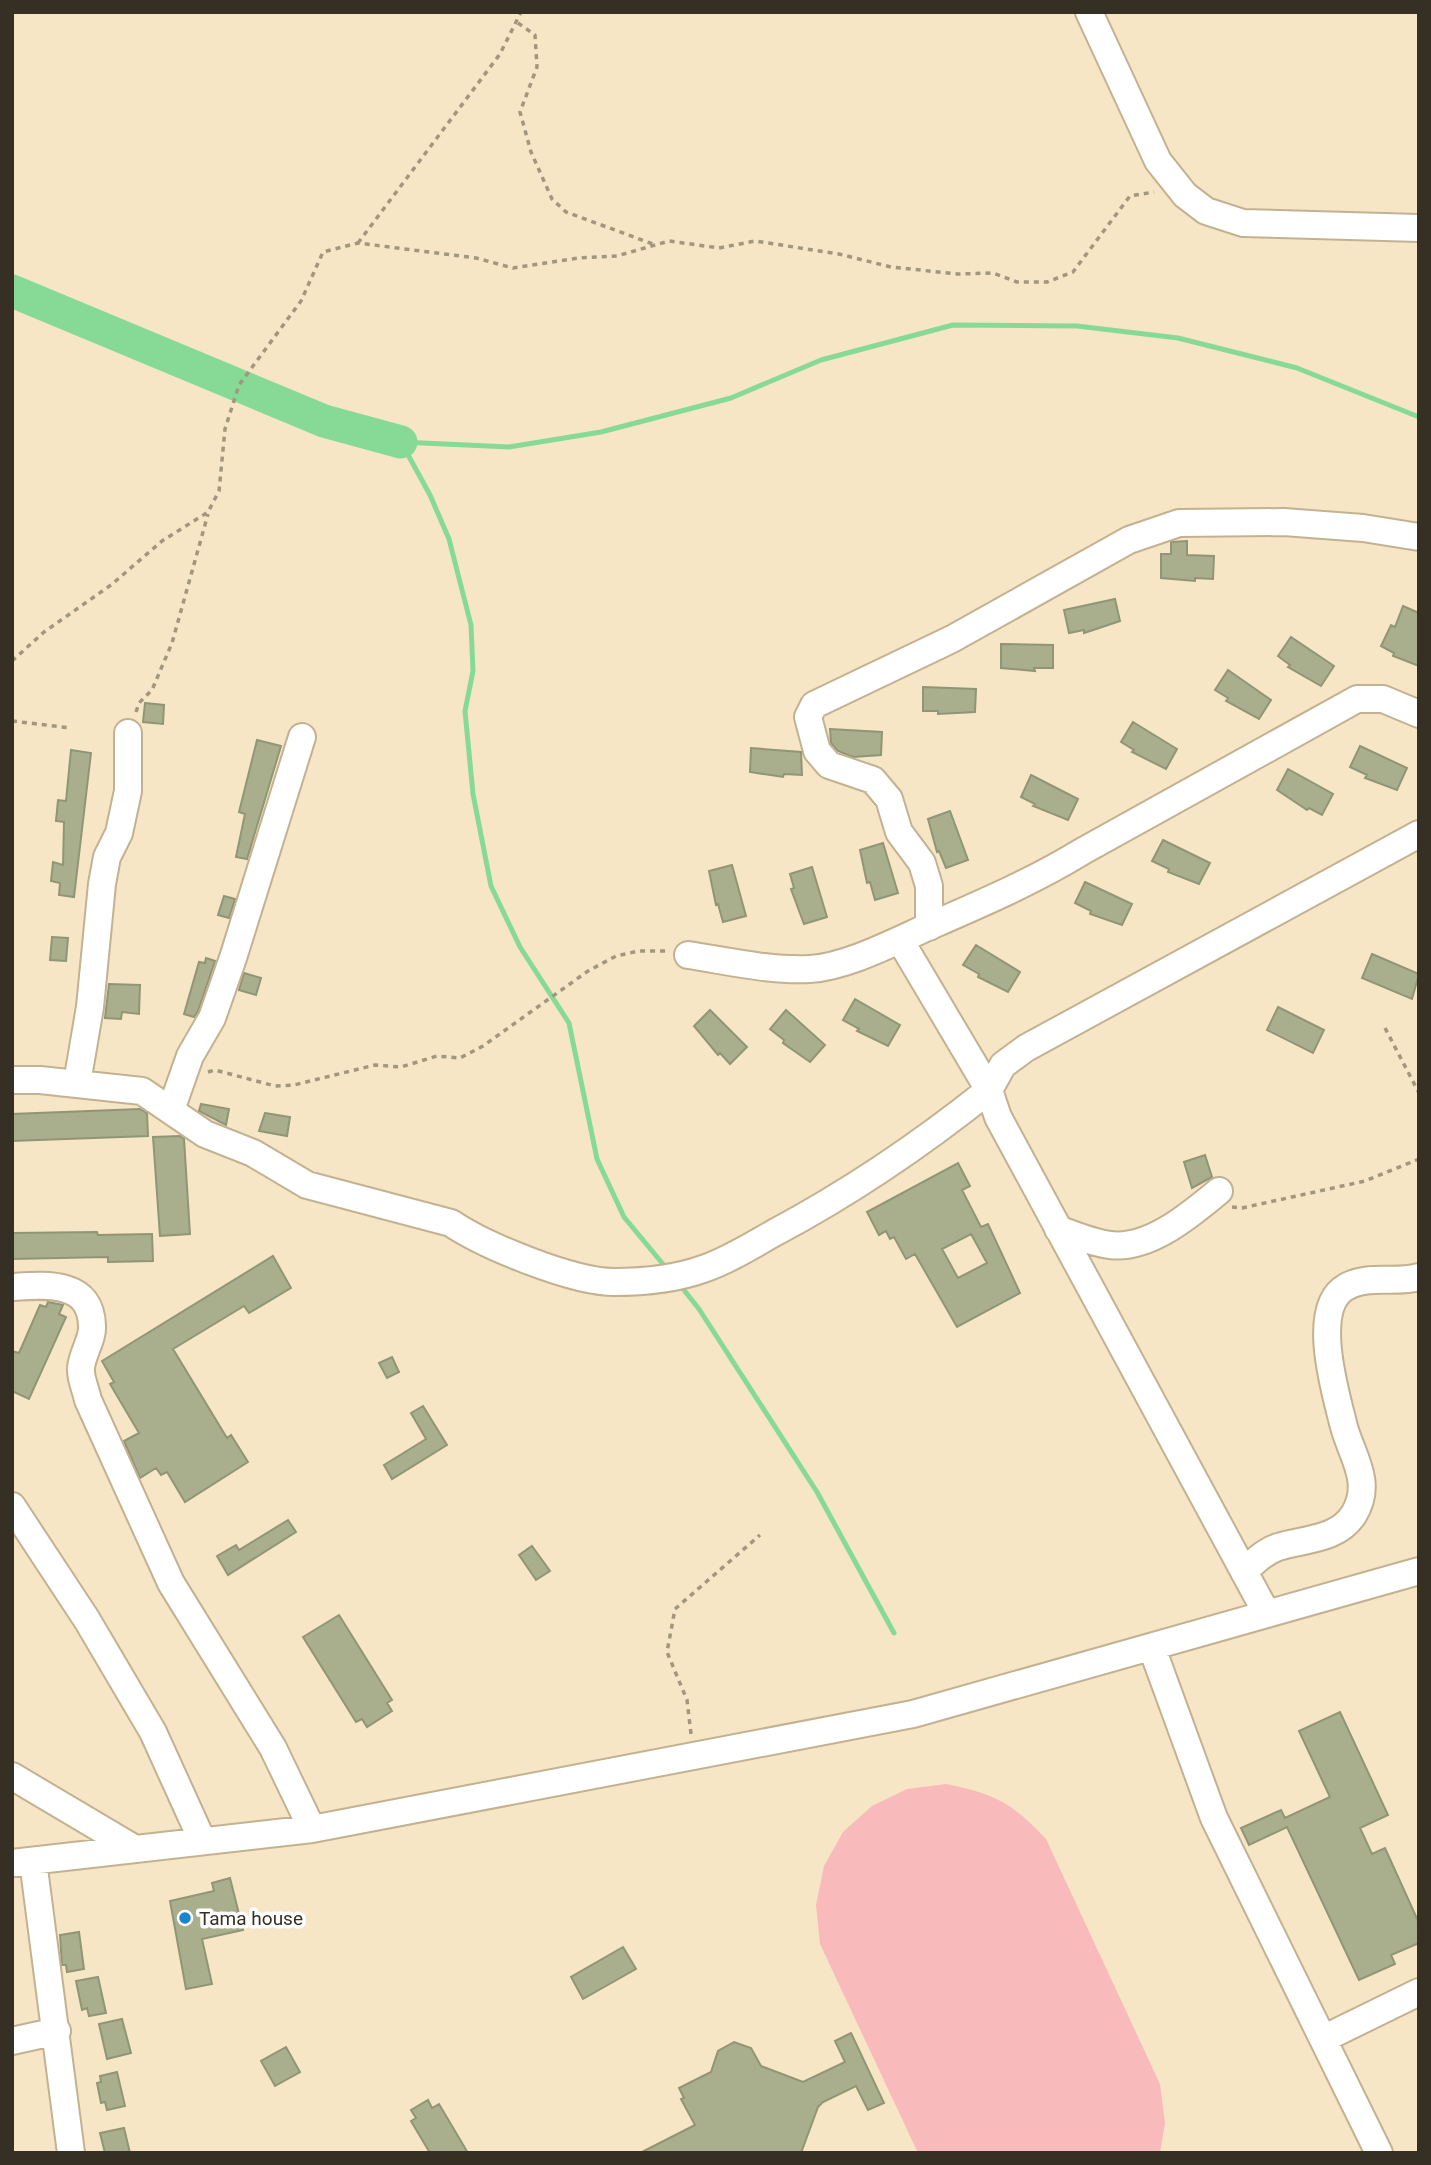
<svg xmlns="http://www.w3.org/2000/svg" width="1431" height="2165" viewBox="0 0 1431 2165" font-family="Roboto,sans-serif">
<rect width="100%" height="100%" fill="#f7e6c5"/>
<path fill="#f8baba" d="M946 1784C995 1794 1011 1802 1046 1839L1160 2084 1165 2123 1160 2153H918L820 1944 816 1905 824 1866 843 1832 872 1806 907 1789Z"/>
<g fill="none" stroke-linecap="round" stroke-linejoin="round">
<path stroke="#87da95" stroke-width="5" d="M401 442 430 495 449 539 471 625 473 671 465 711 473 794 491 886 520 947 569 1023 597 1159 624 1217 667 1269
M401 442 509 447 601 432 731 398 821 360 953 325 1077 326 1178 338 1297 368 1419 417
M680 1285 699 1309 817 1492 894 1633"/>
<path stroke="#87da95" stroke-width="33" d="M12 291 324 421 401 442"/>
</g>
<path fill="#a9af8d" stroke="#909675" stroke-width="2" fill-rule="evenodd" d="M1187 541V555L1214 556 1213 579 1195 578V581L1161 578V554H1171V542Z
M1115 599 1120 621 1084 633V630L1069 633 1064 610Z
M1403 606 1419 613V666L1393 656 1394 653 1381 646 1391 625 1395 627Z
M1291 637 1334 666 1321 686 1288 667 1290 665 1278 656Z
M1001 644 1053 645V668H1034L1035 671 1001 668Z
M1228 670 1271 700 1259 719 1226 701 1228 698 1215 690Z
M923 687 976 689 975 712 938 714V711H923Z
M145 703 164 705 163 724 143 722Z
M1133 722 1177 749 1166 769 1132 752 1134 750 1121 742Z
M830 729 882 732 881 755 853 757 838 751 831 743Z
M257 740 281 746 247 859 236 857 245 814 239 812Z
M1360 746 1407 768 1397 790 1365 778 1367 775 1350 767Z
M751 748 801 752 802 775 784 774 783 777 750 772Z
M71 750 91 753 74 897 59 895 60 883 51 881 53 862 63 865 64 822 56 821 58 800 66 801Z
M1288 769 1333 794 1322 815 1309 808 1307 810 1277 790Z
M1031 775 1078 799 1068 820 1033 806 1035 804 1021 797Z
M950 811 968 860 946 868 939 851 937 852 928 819Z
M1163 840 1210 863 1199 884 1168 872 1169 869 1152 861Z
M883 843 898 893 875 900 870 882 867 883 860 850Z
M732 865 746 916 723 922 718 904 716 905 709 871Z
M812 867 827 917 804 924 791 889 794 888 790 874Z
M1085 882 1132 904 1122 925 1090 914 1091 911 1075 903Z
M224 896 235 899 229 918 218 915Z
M52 937 68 938 66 961 50 960Z
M976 945 1020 972 1008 992 978 977 979 974 963 965Z
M1372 954 1419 974 1412 999 1362 978Z
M206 958 215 961 198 1011 194 1017 184 1014 199 962 205 963Z
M244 973 261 978 256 995 239 990Z
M109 984 140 985 139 1014 122 1012 121 1019 105 1018Z
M855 999 900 1025 888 1046 857 1031 859 1029 843 1020Z
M1278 1007 1324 1030 1313 1053 1267 1030Z
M710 1010 747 1047 730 1064 720 1053 718 1055 694 1026Z
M786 1010 825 1045 810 1062 783 1043 784 1040 770 1029Z
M201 1104 229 1109 226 1125 199 1111Z
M140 1109 147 1113 148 1136 12 1141V1114Z
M265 1113 290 1117 287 1136 259 1131Z
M180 1136 184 1139 190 1234 160 1236 153 1137Z
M1205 1155 1212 1177 1192 1188 1184 1162Z
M958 1163 970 1186 962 1190 981 1227 988 1224 1020 1293 957 1327 915 1254 906 1259 894 1237 890 1239 886 1231 879 1235 867 1212ZM971 1234 987 1263 958 1278 942 1249Z
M97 1232 98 1235 152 1234 153 1261 108 1262V1257L12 1259V1233Z
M273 1256 291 1288 249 1313 244 1306 173 1349 227 1438 231 1435 248 1462 185 1502 167 1472 161 1475 156 1468 140 1478 124 1441 139 1433 110 1384 114 1382 102 1361Z
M48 1302 63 1305 59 1314 66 1317 29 1399 12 1391V1351L19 1353 40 1305 46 1307Z
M392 1357 399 1372 387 1378 379 1363Z
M423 1406 447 1445 392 1479 384 1465 426 1439 411 1413Z
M288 1520 296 1532 228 1575 217 1556 236 1545 239 1550Z
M532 1546 550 1571 536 1580 519 1555Z
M339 1615 392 1700 387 1703 392 1711 367 1727 362 1719 356 1722 303 1637Z
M1340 1712 1388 1815 1360 1828 1372 1854 1385 1848 1419 1923V1943L1391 1955 1395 1964 1359 1980 1287 1827 1249 1845 1241 1828 1281 1810 1285 1818 1330 1797 1299 1731Z
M230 1878 243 1930 202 1939 212 1984 186 1989 170 1901 214 1891 212 1883Z
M79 1932 84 1969 67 1972 66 1965H62L60 1935Z
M623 1947 636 1969 583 1999 571 1977Z
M98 1977 106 2013 89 2016 87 2008 82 2010 76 1981Z
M122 2019 131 2053 107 2059 99 2024Z
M851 2033 884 2103 868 2110 856 2086 823 2102 818 2107 801 2153H640L695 2125 681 2099 684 2098 679 2088 711 2072 718 2051 734 2042 751 2048 761 2066 803 2082 845 2062 835 2041Z
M286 2047 300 2072 275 2086 261 2061Z
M117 2072 125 2106 107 2110 105 2102 101 2103 97 2083 101 2082 100 2076Z
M428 2100 432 2108 439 2104 468 2153H430L411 2121 416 2118 411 2110Z
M124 2128 130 2153H105L100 2133Z"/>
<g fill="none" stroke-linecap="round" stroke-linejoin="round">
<defs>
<path id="minor" d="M1089 12 1158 161 1185 195 1206 211 1243 223 1419 228
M929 927V886L922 863 899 832 889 799 873 780 829 765 817 751 808 717 814 705 952 639 1129 540 1179 523 1284 522 1363 528 1419 537
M688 955C728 961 769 971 810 969 847 967 896 941 930 926 983 903 1034 881 1083 851L1357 699H1383L1419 714
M12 1080H40L142 1091 205 1134 253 1153 307 1185 451 1223C485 1246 573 1282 614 1282 643 1282 675 1279 703 1269 727 1261 751 1246 774 1233 853 1191 919 1146 989 1090L900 940
M77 1083 90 1007 102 884 107 857 119 833 128 791V733
M171 1110 190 1056 212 1018 233 958 302 737
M1058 1229C1074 1235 1093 1243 1110 1245 1149 1250 1190 1215 1219 1191
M12 1287C45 1285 91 1280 92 1326 93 1339 82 1354 81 1368 80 1378 86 1390 88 1400L171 1583 273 1748 312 1829
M12 1506 87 1620 153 1732 202 1840
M1244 1572C1255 1561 1264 1552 1278 1547 1304 1539 1338 1540 1354 1514 1374 1481 1350 1454 1343 1423 1335 1391 1310 1307 1346 1287 1368 1274 1395 1284 1419 1277
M1267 1614 998 1117 989 1090 1003 1065 1026 1048 1419 834
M1152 1648 1214 1818 1379 2153
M12 1776 135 1849
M33 1861 71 2153
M12 1863 312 1829 913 1714 1419 1571
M1323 2039 1419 1992
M12 2041 57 2031"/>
</defs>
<use href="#minor" stroke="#c2b292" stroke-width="30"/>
<path stroke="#a2967e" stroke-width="3.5" stroke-dasharray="5 5" stroke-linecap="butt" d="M518 23 535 35 537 67 520 112 531 152 552 199 566 212 653 244
M358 243 500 54 521 12
M12 661 44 632 111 585 162 541 208 512 219 491 225 429 239 385 301 301 323 252 358 243 476 258 513 268 579 258 617 256 669 241 719 248 755 241 839 254 891 267 958 274 993 273 1017 282H1047L1073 272 1130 196 1154 192
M136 712 139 703 152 690 172 643 208 514
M12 721 71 728
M1385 1028 1419 1093
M208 1072 215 1070 275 1086 294 1085 375 1065 401 1067 437 1056 460 1058 483 1046 588 971 616 956 639 951H669
M1232 1207 1242 1208 1365 1181 1419 1159
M691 1734 687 1700 667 1652 675 1609 760 1535"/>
<use href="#minor" stroke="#fff" stroke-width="26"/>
</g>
<circle fill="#1884ce" stroke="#fff" stroke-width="2.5" cx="185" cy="1918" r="7"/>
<g text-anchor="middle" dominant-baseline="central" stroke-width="7" stroke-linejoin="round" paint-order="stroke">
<g font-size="19" fill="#362f23" stroke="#fff" text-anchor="start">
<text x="199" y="1918">Tama house</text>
</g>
</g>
<rect width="1431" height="2165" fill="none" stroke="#362f23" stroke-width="28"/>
</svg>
